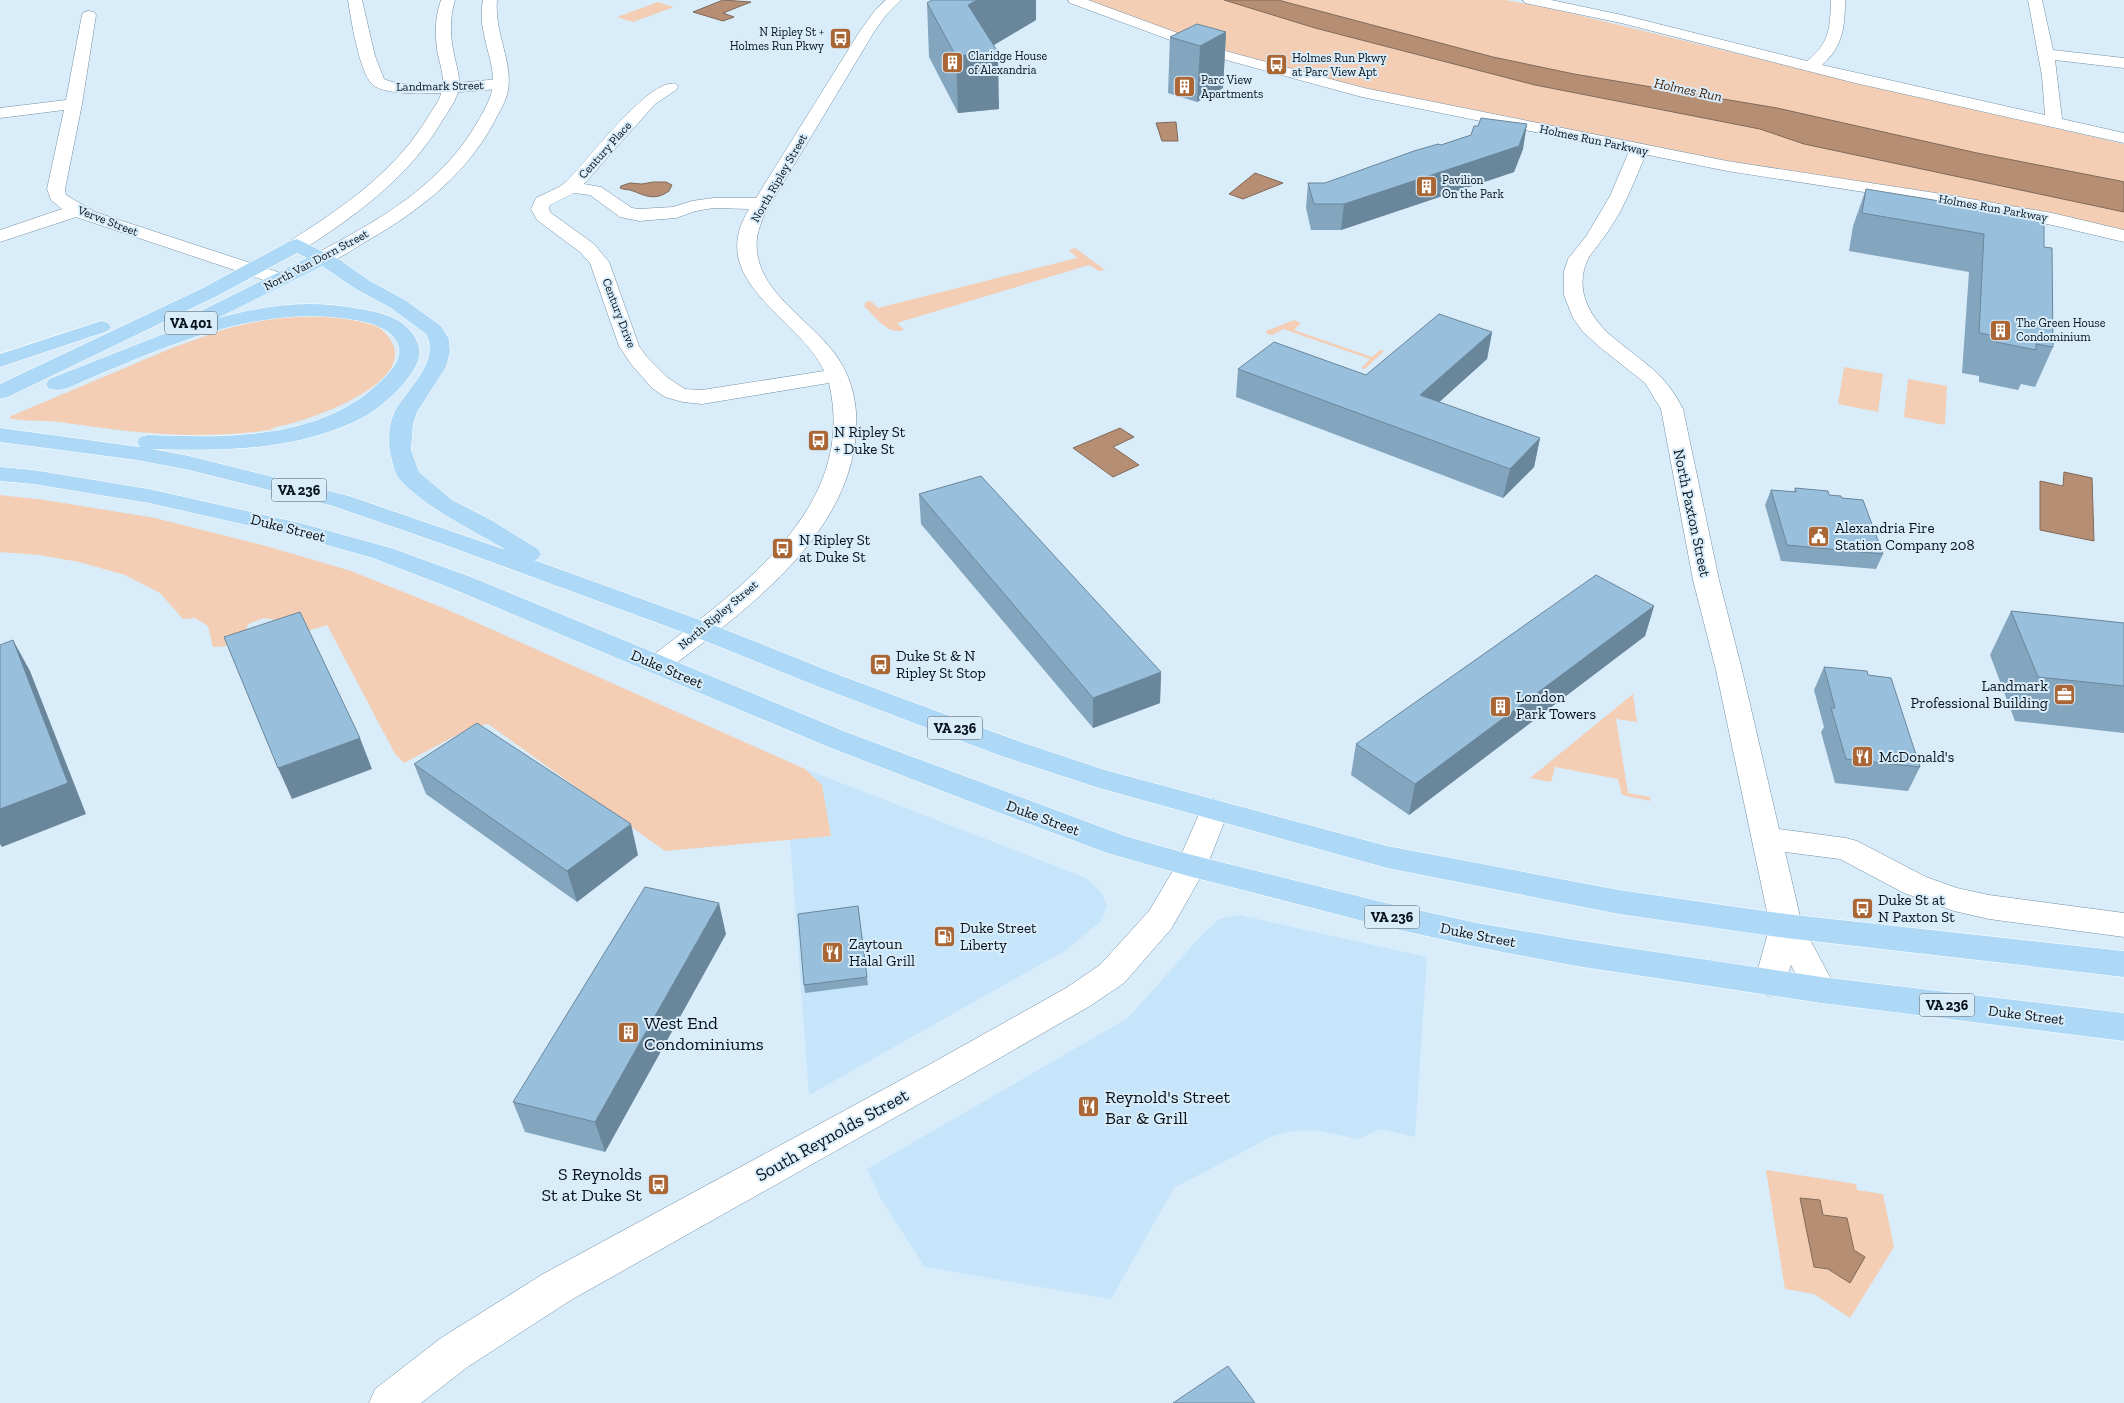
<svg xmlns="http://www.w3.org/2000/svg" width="2124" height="1403" viewBox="0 0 2124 1403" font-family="'Zilla Slab',serif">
<rect width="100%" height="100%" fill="#d9ecfa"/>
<path fill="#c6e5fb" d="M805 769 1086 878 1102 893 1107 906 1101 921 1066 950 809 1095 790 839 831 835 815 777Z
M1239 915 1427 957 1415 1137 1380 1129 1359 1139 1313 1130 1293 1131 1273 1136 1174 1188 1111 1299 925 1267 882 1201 867 1169 1128 1018 1200 937 1219 919Z"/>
<path fill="#f3ceb5" d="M1088 0H1224L1315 28 1535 85 1760 129 1804 144 2124 212V230L2003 204 1733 162 1396 95 1307 74 1219 50 1155 27Z
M1278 0H1505L1549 8 1854 82 2124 144V182L1977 153 1777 108 1574 74 1493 57Z
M658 2 674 7 633 22 617 17Z
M1075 248 1105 270 1099 271 1089 265 897 323 904 330C888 336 875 316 864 306L866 302 871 301 878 308 1077 258 1069 250Z
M338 315C349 318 361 319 371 323 382 328 390 336 394 347 407 389 298 425 269 428L276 429C198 441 136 433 59 422 43 420 25 422 9 418L11 416 172 348 228 328 273 318Z
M1294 320 1301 323 1294 330 1372 357 1380 350 1384 351 1365 369 1361 368 1370 359 1283 329 1273 335 1267 334 1266 331Z
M1844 367 1883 374 1878 412 1838 404Z
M1908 379 1947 386 1945 425 1904 417Z
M0 495 45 500 155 518 266 546 351 571 446 609 805 769 822 785 831 836 665 851 488 724 472 727 404 763 395 754 327 625 291 636 283 621 264 618 248 624C244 642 229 647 213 647L208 626 195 618 183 619 160 593 125 575 79 562 39 555 0 552Z
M1633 694 1637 722 1616 719 1628 793 1650 797V801L1622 795 1618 779 1555 767 1551 782 1530 778Z
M1766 1170 1856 1184 1857 1190 1883 1194 1894 1247 1850 1318 1814 1294 1785 1289Z"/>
<path fill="#b58e74" stroke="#816959" d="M723 0 751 2 723 13 734 17 723 21 693 12Z
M1224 0H1278L1493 57 1574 74 1777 108 1977 153 2120 181 2124 182V212L1804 144 1760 129 1535 85 1315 28Z
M1176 122 1178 141H1162L1156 123Z
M1255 173 1283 183 1243 199 1229 194Z
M653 182H666L672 185 669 191C655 201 646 196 633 191 628 189 624 190 620 188L621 186 630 183 642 184Z
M1120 428 1134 437 1113 447 1139 465 1113 477 1073 448Z
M2064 472 2092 478 2094 541 2040 530V481L2063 486Z
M1800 1198 1820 1200 1823 1215 1847 1218 1854 1250 1865 1257 1850 1283 1828 1269 1814 1267Z"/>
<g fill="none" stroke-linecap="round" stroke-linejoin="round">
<defs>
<path id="street" d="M348 0H362L375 56 384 79C409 91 471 81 500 79L506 81 508 84 506 87 500 89C476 90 388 101 372 84 359 71 351 19 348 0Z
M886 0H901L886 15 874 32 765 213C762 221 758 230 757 238 751 293 817 321 841 363 853 383 858 408 856 432 849 538 743 612 666 671L657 674 648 671 644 665 648 659C735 592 859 510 829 383L702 404 683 402 665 397 652 388 631 364 619 346 590 263 580 252 537 220 531 209 536 198C545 193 558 189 566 182 587 162 649 77 676 84L678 87 676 90 655 104 584 184 601 187 632 208 639 209 673 207 692 201 713 198H756L860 31 876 9ZM574 193 590 195 620 217 639 221 676 218 696 211 713 208 749 209C704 282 800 317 824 371L702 390 685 389 668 378 646 356 639 346 609 262 594 244 551 213 549 209 550 205Z
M1523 0H1551L1622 15 1807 61C1830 43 1830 28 1831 0H1845C1845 26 1843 47 1822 65L2045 115 2042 76 2028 0H2042L2053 50 2124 58V68L2055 60 2062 119 2124 133V143L1855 83 1621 23 1525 3Z
M89 11 94 12 96 15 82 104 65 189 66 195 95 212 287 275 290 279 287 283 280 285 273 283 76 217 0 242V230L62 209 51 200 47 189 64 110 0 118V108L66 100 82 15 84 12Z
M1639 144 1645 145 1648 149C1639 170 1631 191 1620 212 1614 222 1608 232 1601 241 1597 247 1591 253 1588 259 1573 290 1591 320 1615 339 1645 364 1664 372 1683 409L1719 580 1742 670 1779 829 1846 838 1857 841 1926 877 1957 888 1989 895 2124 913V937L1989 919 1954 911 1904 893 1840 859 1785 852 1802 925 1837 990 1833 999 1821 1003 1809 999 1791 965 1782 992 1770 996 1758 992 1754 983 1770 926 1716 670 1693 580 1661 409 1645 383 1602 349 1583 332 1573 318 1564 295V271L1568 259 1587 235 1610 196 1630 149 1633 145Z"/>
<path id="secondary" d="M441 0H455C450 16 450 33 453 49 455 62 460 74 459 87 457 100 449 110 442 121 409 177 358 214 304 249L297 251 290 249 288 245 290 241C343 207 395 172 428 117 434 107 441 99 443 87 444 74 439 62 437 49 435 33 435 16 441 0Z
M483 0H497C494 33 513 61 508 90 506 102 498 114 493 124 463 179 413 215 360 245 347 253 330 266 315 262L312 258 315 254C378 221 442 185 478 121 483 112 490 101 492 90 496 71 487 52 484 34 481 22 481 12 483 0Z
M1068 0H1088L1229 52 1364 88 1727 161 1942 194 2052 213 2124 230V242L2052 225 1942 204 1727 171 1362 97 1219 58 1070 3Z
M1214 799 1224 803 1229 810 1207 866 1171 929 1124 983 1090 1006 958 1082 571 1300 469 1366 421 1403H369L375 1389 441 1338 543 1274 934 1062 1066 988 1100 965 1149 911 1177 864 1204 803Z"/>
<path id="primary" d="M297 239 340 260 370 281 405 300 441 326 449 339 450 352 446 367 417 412 413 424 411 450 419 472 452 500 491 520 538 549 541 554 538 559 534 560 711 624 839 675 1021 742 1105 770 1387 846 1619 890 1786 914 2124 951V977L1786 938 1619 914 1387 868 1099 788 1001 756 819 687 693 636 437 542 333 506 189 470 137 460 0 442V428L140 447 137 442 140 437 148 435C229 438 323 440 383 379 393 369 404 357 397 342 390 328 370 323 355 320 254 302 156 351 65 389L57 390 49 389 46 384 49 379 161 335 204 322 199 320 196 316 199 312 307 258 297 253 217 296 8 397 0 399V384L203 288 290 241ZM322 266 356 289 391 308 426 334C441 361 407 389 395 411 388 425 387 445 392 460 394 467 395 475 401 481 430 511 470 528 506 550L349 496 189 456 152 449C220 451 293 451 356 421 379 410 401 390 414 369 422 356 421 346 413 334 401 317 379 312 360 309 307 299 269 305 218 318Z
M101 321 108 323 111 327 108 331 0 367V354Z
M0 467 33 470 149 489 300 523 391 548 471 577 846 732 1125 836 1192 855 1390 904 1477 923 1576 940 1821 977 2124 1013V1041L1821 1003 1576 966 1477 947 1390 928 1192 877 1107 853 984 807 826 746 453 589 373 558 295 536 149 503 33 484 0 481Z"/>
</defs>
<use href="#street" stroke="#7390a5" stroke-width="1"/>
<use href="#secondary" stroke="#7390a5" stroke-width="1"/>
<use href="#primary" stroke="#fff" stroke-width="1"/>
<use href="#street" fill="#fff" fill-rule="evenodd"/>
<use href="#secondary" fill="#fff" fill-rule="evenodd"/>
<use href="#primary" fill="#add9f6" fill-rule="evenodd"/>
</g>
<path fill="#83a5be" d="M927 3 1036 20 993 45 999 109 958 113 929 57Z
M1226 32 1223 88 1197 102 1168 93 1170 37Z
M1471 135 1523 149 1514 172 1341 230H1311L1306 208 1308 183H1325Z
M1866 189 2044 247 2053 347 2035 387 2021 384 2018 390 1979 382V376L1962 373 1969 272 1849 251 1853 226Z
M1492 332 1487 359 1439 402 1540 438 1534 467 1503 498 1236 397 1238 369 1366 375Z
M1795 488 1829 495 1842 498 1883 554 1876 569 1781 561 1765 505 1771 490 1794 492Z
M919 494 1161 672 1160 703 1093 728 921 524Z
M1654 606 1645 636 1409 815 1351 775 1356 744Z
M2011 611 2124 623V733L2015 721 1990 655Z
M1824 667 1868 675 1920 767 1908 791 1835 783 1821 732 1824 727 1814 690Z
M414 764 638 855 577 902 426 794Z
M858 906 868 985 805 993 804 985Z
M726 934 605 1152 525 1132 513 1102Z"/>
<path fill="#6a869b" d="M977 0H1036V20L979 54 998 52 999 109 958 113 956 56 968 5Z
M1226 32 1223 88 1197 102 1200 46Z
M1527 124 1523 149 1514 172 1341 230 1344 204Z
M1492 332 1487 359 1415 424 1420 395Z
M1540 438 1534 467 1503 498 1510 469Z
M1654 606 1645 636 1409 815 1415 784Z
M13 640 30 671 86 814 2 847 0 844V809Z
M1161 672 1160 703 1093 728V698Z
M360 738 372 769 292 799 278 768Z
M631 824 638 855 577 902 567 871Z
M719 903 726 934 605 1152 595 1122Z"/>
<path fill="#98c0dd" stroke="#6a869b" d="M932 0H977L968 5 998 52 956 56 927 3Z
M1197 24 1226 32 1200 46 1170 37Z
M1481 118 1527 124 1519 146 1344 204H1314L1308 183H1325L1414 151 1438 144 1441 145 1471 135 1474 126H1478Z
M1866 189 2044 218V247L2052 248 2053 347 2036 344V350L1996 342V336L1979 333 1984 234 1862 213Z
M1439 314 1492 332 1420 395 1540 438 1510 469 1238 369 1274 342 1366 375Z
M981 476 1161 672 1093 698 919 494Z
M1795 488 1828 491 1829 495 1841 496 1842 498 1863 500 1883 554 1787 545 1771 490 1796 492Z
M1596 575 1654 606 1415 784 1356 744Z
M2011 611 2124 623V686L2038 677Z
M300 612 360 738 278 768 224 637Z
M13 640 68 783 0 809V645Z
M1824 667 1867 671 1868 675 1891 678 1920 767 1846 759 1831 708H1835Z
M477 723 631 824 567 871 414 764Z
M645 887 719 903 595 1122 513 1102Z
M858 906 867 977 804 985 798 914Z
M1228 1366 1255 1403H1173Z"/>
<defs>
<symbol id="bus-square" viewBox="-11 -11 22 22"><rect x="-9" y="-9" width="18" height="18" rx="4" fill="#aa6735" stroke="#d9ecfa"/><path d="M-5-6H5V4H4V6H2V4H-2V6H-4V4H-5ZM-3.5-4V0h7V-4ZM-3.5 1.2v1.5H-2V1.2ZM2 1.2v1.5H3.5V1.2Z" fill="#fff"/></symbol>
<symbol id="building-square" viewBox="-11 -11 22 22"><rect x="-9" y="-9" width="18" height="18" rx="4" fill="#aa6735" stroke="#d9ecfa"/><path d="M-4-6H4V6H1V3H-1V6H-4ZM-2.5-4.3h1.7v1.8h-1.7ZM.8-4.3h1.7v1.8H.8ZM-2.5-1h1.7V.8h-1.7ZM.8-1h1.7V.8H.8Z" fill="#fff"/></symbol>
<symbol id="civic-square" viewBox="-11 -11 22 22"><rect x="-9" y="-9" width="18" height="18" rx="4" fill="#aa6735" stroke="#d9ecfa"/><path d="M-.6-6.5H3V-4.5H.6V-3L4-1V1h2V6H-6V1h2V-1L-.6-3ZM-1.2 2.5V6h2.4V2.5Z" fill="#fff"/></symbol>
<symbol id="office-square" viewBox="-11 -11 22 22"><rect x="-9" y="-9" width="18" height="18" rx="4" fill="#aa6735" stroke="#d9ecfa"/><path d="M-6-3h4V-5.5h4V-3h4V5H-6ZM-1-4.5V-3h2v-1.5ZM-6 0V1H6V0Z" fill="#fff"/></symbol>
<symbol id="restaurant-square" viewBox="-11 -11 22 22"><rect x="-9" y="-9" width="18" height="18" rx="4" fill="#aa6735" stroke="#d9ecfa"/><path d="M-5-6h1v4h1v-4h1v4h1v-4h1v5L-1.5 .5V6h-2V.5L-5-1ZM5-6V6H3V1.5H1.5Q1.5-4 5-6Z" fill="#fff"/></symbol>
<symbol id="fuel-square" viewBox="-11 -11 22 22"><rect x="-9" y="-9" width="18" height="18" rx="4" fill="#aa6735" stroke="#d9ecfa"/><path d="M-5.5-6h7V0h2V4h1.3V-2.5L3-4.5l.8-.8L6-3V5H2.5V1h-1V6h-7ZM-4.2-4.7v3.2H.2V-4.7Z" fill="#fff"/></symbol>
</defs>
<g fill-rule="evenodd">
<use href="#bus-square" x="828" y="26" width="25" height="25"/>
<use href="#building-square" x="940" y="50" width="25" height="25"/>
<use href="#bus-square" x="1264" y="52" width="25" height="25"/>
<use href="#building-square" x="1172" y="74" width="25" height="25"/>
<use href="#building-square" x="1414" y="174" width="25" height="25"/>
<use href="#building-square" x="1988" y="318" width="25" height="25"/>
<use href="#bus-square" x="806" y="428" width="25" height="25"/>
<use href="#civic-square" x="1806" y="524" width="25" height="25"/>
<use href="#bus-square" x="770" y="536" width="25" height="25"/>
<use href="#bus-square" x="868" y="652" width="25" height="25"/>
<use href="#office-square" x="2052" y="682" width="25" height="25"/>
<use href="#building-square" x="1488" y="694" width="25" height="25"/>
<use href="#restaurant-square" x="1850" y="744" width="25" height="25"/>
<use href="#bus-square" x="1850" y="896" width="25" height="25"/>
<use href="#fuel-square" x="932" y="924" width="25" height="25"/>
<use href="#restaurant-square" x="820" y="940" width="25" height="25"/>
<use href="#building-square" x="616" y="1020" width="25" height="25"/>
<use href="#restaurant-square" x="1076" y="1094" width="25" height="25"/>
<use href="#bus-square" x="646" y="1172" width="25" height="25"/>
</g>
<g text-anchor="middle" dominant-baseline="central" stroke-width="4" stroke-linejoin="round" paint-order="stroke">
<g font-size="12" fill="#07121a" stroke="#d9ecfa" text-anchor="start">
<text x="824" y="32" text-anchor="end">N Ripley St +<tspan x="824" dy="14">Holmes Run Pkwy</tspan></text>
<text x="968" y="56">Claridge House<tspan x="968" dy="14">of Alexandria</tspan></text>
<text x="1292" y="58">Holmes Run Pkwy<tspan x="1292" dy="14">at Parc View Apt</tspan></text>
<text x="1201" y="80">Parc View<tspan x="1201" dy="14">Apartments</tspan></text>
<text x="1442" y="180">Pavilion<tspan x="1442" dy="14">On the Park</tspan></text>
<text x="2016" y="323">The Green House<tspan x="2016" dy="14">Condominium</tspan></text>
</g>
<g font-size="12" fill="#07121a" stroke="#d9ecfa">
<text transform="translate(440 86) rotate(-1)">Landmark Street</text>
<text transform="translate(1594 140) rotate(12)">Holmes Run Parkway</text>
<text transform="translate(605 150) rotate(-48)">Century Place</text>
<text transform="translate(779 178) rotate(-60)">North Ripley Street</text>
<text transform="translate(1993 208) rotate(10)">Holmes Run Parkway</text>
<text transform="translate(108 221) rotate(21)">Verve Street</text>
<text transform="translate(316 260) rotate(-28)">North Van Dorn Street</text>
<text transform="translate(619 313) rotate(69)">Century Drive</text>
<text transform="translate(718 615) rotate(-40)">North Ripley Street</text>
</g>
<g font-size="14" font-style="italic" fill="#441e00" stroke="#d9ecfa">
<text transform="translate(1688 90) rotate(12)">Holmes Run</text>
</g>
<g fill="#d9ecfa" stroke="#46535d" stroke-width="1">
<rect x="165" y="311.5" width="52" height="23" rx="4"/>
<rect x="271.5" y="478.5" width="55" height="23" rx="4"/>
<rect x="927.5" y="716.5" width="55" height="23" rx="4"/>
<rect x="1364.5" y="905.5" width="55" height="23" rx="4"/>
<rect x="1919.5" y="993.5" width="55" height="23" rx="4"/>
</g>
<g font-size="14" font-weight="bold" fill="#07121a">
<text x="191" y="323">VA 401</text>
<text x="299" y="490">VA 236</text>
<text x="955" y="728">VA 236</text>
<text x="1392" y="917">VA 236</text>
<text x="1947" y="1005">VA 236</text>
</g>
<g font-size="15" fill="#07121a" stroke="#d9ecfa" text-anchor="start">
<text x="834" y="432">N Ripley St<tspan x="834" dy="17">+ Duke St</tspan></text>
<text x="1835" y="528">Alexandria Fire<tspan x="1835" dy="17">Station Company 208</tspan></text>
<text x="799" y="540">N Ripley St<tspan x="799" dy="17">at Duke St</tspan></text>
<text x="896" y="656">Duke St &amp; N<tspan x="896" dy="17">Ripley St Stop</tspan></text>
<text x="2048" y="686" text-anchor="end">Landmark<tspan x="2048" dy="17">Professional Building</tspan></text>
<text x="1516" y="697">London<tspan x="1516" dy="17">Park Towers</tspan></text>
<text x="1879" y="757">McDonald's</text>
<text x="1878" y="900">Duke St at<tspan x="1878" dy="17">N Paxton St</tspan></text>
<text x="960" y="928">Duke Street<tspan x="960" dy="17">Liberty</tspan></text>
<text x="849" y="944">Zaytoun<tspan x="849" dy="17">Halal Grill</tspan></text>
</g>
<g font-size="15" fill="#07121a" stroke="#d9ecfa">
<text transform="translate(1692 513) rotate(78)">North Paxton Street</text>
<text transform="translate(288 528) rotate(14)">Duke Street</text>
<text transform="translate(667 669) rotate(23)">Duke Street</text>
<text transform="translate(1043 818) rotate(20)">Duke Street</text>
<text transform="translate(1478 935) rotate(11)">Duke Street</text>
<text transform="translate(2026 1015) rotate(7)">Duke Street</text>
</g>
<g font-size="18" fill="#07121a" stroke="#d9ecfa" text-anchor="start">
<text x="644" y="1023">West End<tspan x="644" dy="21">Condominiums</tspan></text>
<text x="1105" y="1097">Reynold's Street<tspan x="1105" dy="21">Bar &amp; Grill</tspan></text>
<text x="642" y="1174" text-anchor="end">S Reynolds<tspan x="642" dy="21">St at Duke St</tspan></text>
</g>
<g font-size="18" fill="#07121a" stroke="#d9ecfa">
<text transform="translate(832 1135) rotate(-29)">South Reynolds Street</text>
</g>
</g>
</svg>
